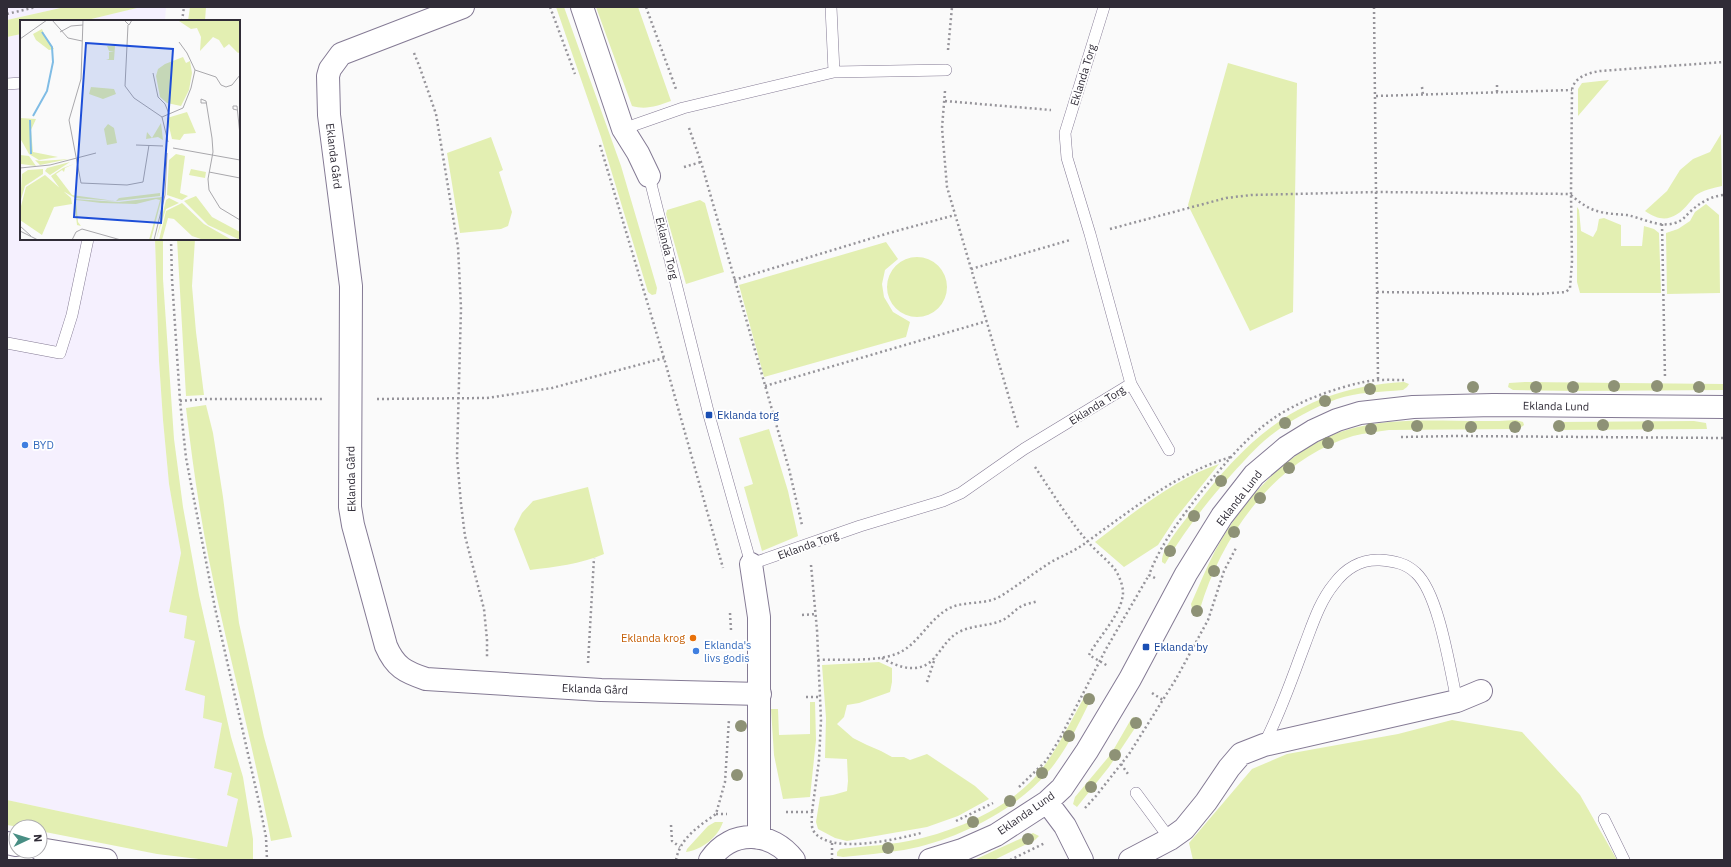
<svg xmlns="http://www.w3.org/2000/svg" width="1731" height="867" viewBox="0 0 1731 867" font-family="'IBM Plex Sans',sans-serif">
<rect width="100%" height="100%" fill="#fafafa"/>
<path fill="#f5f0fe" d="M7 7H65L7 20Z
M140 7H166L165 21H83Z
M21 34V239H155L159 361 163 420 169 484 181 553 169 612 187 616 195 641 205 696 222 723 214 768 232 773 227 795 238 799 227 847 7 800V37Z"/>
<path fill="#e3efb2" d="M65 7H141L83 21H21V34L7 37V20Z
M190 7H206L205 21H188Z
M556 7H564L621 166 657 288 656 294 652 295 648 292 601 137Z
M596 7H638L671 101C657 106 646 110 632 106Z
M1228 63 1297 83 1293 312 1250 331 1188 205Z
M1609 80 1578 116V89L1582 83Z
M1721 134 1722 186C1714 188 1702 190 1695 196 1693 198 1691 201 1689 203 1676 219 1663 224 1645 211L1667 191 1680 170 1693 159 1710 152Z
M491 137 503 170 499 172 512 212 508 226 501 229 460 233 447 153Z
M700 200 705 203 724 272 686 284 666 214 667 210Z
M1706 204 1719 215 1720 293 1667 294 1666 233 1678 229 1690 221 1695 212Z
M1577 207 1579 210 1581 231 1593 237 1597 230 1599 219 1604 218 1621 225V246H1642L1644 226 1654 229 1659 233 1661 293H1580L1577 282Z
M155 239H163V279L174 439 183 507 199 595 231 737 243 777 253 839V860H207L157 854 40 831V827H19L7 825V800L227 847 238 799 227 795 232 773 214 768 222 723 203 718 205 696 185 690 195 641 184 638 187 616 169 612 181 553 169 484 163 420 159 361Z
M177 239H195L192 286 196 332 204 395 186 396Z
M886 242 898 259 885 270 882 284 884 297 893 312 910 322 906 337 764 377 739 285Z
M887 287a30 30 0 1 1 60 0a30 30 0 1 1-60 0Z
M1404 382 1409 384 1407 387 1403 390C1381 392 1357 392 1337 399 1313 408 1290 420 1270 436 1256 447 1244 461 1232 474 1207 502 1184 531 1165 564L1162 562C1161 549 1180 527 1188 516 1248 436 1300 388 1404 382Z
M1525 382 1724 384V390L1575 391 1513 390 1508 387 1509 383Z
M206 405 213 433 223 497 239 623 264 737 292 837 271 841C254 747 228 654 209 560 199 510 192 459 186 408Z
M1516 420 1523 422 1524 425 1519 429 1389 430C1377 432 1365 433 1353 436 1275 459 1222 535 1200 609L1196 613 1192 609 1191 604C1199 586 1206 568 1215 551 1244 497 1296 440 1358 427 1409 415 1464 424 1516 420Z
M1557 422 1694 421 1706 423 1707 429 1555 430Z
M769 429 788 491 798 536 762 551 744 487 753 484 739 438Z
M1219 464 1175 519 1158 545 1124 567 1095 542C1132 514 1174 479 1219 464Z
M588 487 604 554C581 564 554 567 530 570L514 529 522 513 533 501Z
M879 662 892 668V682L890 692 859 703 847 705 844 717 837 724 853 738 867 745 881 751 892 757H904L910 760 927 754 975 786 989 799 958 816 927 827 847 841 835 838 818 829 816 822 820 797 833 795 847 791 848 781 847 759 825 758 826 718 822 665Z
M1086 694 1092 697C1079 723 1066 752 1047 773 1013 812 954 841 904 850 884 853 863 855 843 857L837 856V852L840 849C866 846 893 845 918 839 961 829 1014 805 1041 770 1059 747 1071 720 1086 694Z
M810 702H815L816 740 810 797 783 799 774 755 771 709H778L779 735 810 734Z
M1133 717 1137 720V725L1109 767 1077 807 1073 804 1075 797 1111 754 1130 721Z
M1452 720 1522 732 1580 795 1617 860H1193L1189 843 1252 769 1287 754 1398 734Z
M715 822H723C718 837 702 850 686 852L687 849 708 826Z
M1033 833 1039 836 1035 840 994 860H974Z"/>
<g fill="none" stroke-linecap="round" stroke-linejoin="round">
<defs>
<path id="service" d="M831 7 834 72
M1104 7 1065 133 1067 158 1090 234 1131 384 1169 450
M7 84 21 83
M623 129 683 108 834 72 946 70
M649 176 709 415 751 564 860 526 943 501 961 493 1024 449 1131 384
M7 343 60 353 72 315 88 239
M1264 744C1281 712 1292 678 1305 644 1313 623 1320 601 1334 584 1345 569 1361 559 1380 560 1393 561 1406 563 1416 573 1439 594 1450 670 1457 701
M1136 793 1170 839
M1604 819 1624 860"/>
<path id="minor" d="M463 7 341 54 330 69 328 76 329 115 351 286 350 507 353 525 386 646C395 667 405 672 426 679L601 690 760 694
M582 7 623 129 638 153 649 176
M751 564 759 617V838
M1047 802 1065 826 1082 860
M7 843 16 845
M40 849 106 860
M710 860C732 828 772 831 794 860
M930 860 962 850 996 835 1047 802 1062 788 1087 751 1130 679 1186 574 1222 516 1254 475 1287 447 1313 431 1337 420 1360 413 1413 407 1493 405 1724 407
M1130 860 1170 839 1184 829 1206 802 1229 768 1241 754 1264 745 1457 701 1481 691"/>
</defs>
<use href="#service" stroke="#847a94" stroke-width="12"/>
<use href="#minor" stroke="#847a94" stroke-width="24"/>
<path stroke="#96949a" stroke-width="2.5" stroke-dasharray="2 3" stroke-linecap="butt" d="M550 7 575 74
M646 7 676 89
M1374 7 1378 380
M7 14 36 7
M182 21 184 7
M948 50 952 7
M414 53 420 68 436 114 458 247 461 308 457 457 461 504 465 536 484 609 487 640V657
M1422 87 1423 95
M945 91 942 128 947 187 1018 428
M1497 92V84
M1376 96 1572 90
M945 101 1051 110
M689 128 701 162 789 469 802 525
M600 145 664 358 723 568
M684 167 701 162
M1571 195C1579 202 1587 208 1597 211 1606 214 1617 214 1627 215 1642 218 1659 228 1675 223 1683 221 1686 215 1692 210 1701 202 1712 196 1724 195
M1662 224 1665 378
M1110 229 1226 198 1251 195 1377 192 1571 194 1572 90C1574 77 1588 73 1600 71L1724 62
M171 239 172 279 180 401 186 458 215 608 260 807 266 837 267 860
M971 269 1070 240
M734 280 889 233 955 215
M1377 292 1537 294 1566 292 1570 288 1572 261 1571 194
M765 386 987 321
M377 399 487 398 552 388 664 358
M180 401 205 399H324
M1401 437 1457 436 1724 438
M1035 467C1052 492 1068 519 1088 542 1096 551 1106 559 1114 568 1119 575 1123 585 1123 593 1122 614 1099 636 1089 655L1108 666
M811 565 817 630 821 720 819 760 812 812
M1155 578 1149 575C1161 543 1181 518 1202 491 1224 465 1246 437 1274 418 1299 401 1335 388 1364 382 1377 379 1391 380 1404 380
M730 613 731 630
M802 615 816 614
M882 658C899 668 921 675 935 657 944 647 948 637 961 631 974 625 990 626 1003 620 1009 617 1014 611 1020 607 1025 604 1032 603 1038 601
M818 660C841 659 885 663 904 650 921 639 930 619 948 609 963 600 984 606 1001 596 1018 585 1034 573 1051 562 1064 555 1077 550 1088 541 1134 508 1177 473 1231 457
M588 663 594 558
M927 682 935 658
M1152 693 1163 700
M806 697H819
M1121 764 1128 774
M1019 787 1046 761 1059 740 1106 649 1149 575
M1085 808 1096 796 1129 754 1176 679 1208 620 1224 571 1237 546
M786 812H812C812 817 811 826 813 830 827 856 898 839 921 833
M716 814H727
M956 821 993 803
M671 825 672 841 680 847
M832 843V860
M676 860C680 838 699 826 716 814L725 782 729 719
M1010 860 1045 843"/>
<use href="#service" stroke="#fff" stroke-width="11"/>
<use href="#minor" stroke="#fff" stroke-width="22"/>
</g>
<g fill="#8e9276">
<circle cx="1614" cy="386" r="6"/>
<circle cx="1657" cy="386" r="6"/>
<circle cx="1473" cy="387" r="6"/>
<circle cx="1536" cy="387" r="6"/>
<circle cx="1573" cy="387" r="6"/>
<circle cx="1699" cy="387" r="6"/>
<circle cx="1370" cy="389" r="6"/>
<circle cx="1325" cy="401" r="6"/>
<circle cx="1285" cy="423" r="6"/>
<circle cx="1603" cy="425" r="6"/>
<circle cx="1417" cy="426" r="6"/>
<circle cx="1559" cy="426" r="6"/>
<circle cx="1648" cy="426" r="6"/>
<circle cx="1471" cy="427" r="6"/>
<circle cx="1515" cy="427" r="6"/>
<circle cx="1371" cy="429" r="6"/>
<circle cx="1328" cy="443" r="6"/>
<circle cx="1289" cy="468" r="6"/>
<circle cx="1221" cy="481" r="6"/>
<circle cx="1260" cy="498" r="6"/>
<circle cx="1194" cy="516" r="6"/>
<circle cx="1234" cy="532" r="6"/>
<circle cx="1170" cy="551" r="6"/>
<circle cx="1214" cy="571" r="6"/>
<circle cx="1197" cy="611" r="6"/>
<circle cx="1089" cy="699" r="6"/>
<circle cx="1136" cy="723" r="6"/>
<circle cx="741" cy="726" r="6"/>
<circle cx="1069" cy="736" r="6"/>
<circle cx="1115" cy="755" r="6"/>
<circle cx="1042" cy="773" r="6"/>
<circle cx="737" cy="775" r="6"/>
<circle cx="1091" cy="787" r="6"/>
<circle cx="1010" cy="801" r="6"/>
<circle cx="973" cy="822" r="6"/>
<circle cx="1028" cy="839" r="6"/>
<circle cx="888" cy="848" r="6"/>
</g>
<g fill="#1a4fb4" stroke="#fff" stroke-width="1.5">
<rect x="705" y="411" width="8" height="8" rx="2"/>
<rect x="1142" y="643" width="8" height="8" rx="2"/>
</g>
<g fill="#3f7fe0" stroke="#fff" stroke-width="1.5">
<circle cx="25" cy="445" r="4"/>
<circle cx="696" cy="651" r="4"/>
</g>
<circle fill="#e8710a" stroke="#fff" stroke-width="1.5" cx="693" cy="638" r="4"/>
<g text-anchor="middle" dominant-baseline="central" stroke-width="3.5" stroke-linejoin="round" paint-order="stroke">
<g font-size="11" fill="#302c37" stroke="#fff">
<text transform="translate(1083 75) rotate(-73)">Eklanda Torg</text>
<text transform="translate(334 156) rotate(83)">Eklanda Gård</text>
<text transform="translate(667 248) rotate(76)">Eklanda Torg</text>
<text transform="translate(1097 405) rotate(-32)">Eklanda Torg</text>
<text transform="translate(1556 406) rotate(1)">Eklanda Lund</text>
<text transform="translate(351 479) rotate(-91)">Eklanda Gård</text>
<text transform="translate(1239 498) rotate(-52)">Eklanda Lund</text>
<text transform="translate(808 545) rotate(-20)">Eklanda Torg</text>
<text transform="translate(595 689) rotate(2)">Eklanda Gård</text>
<text transform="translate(1026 813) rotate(-35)">Eklanda Lund</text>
</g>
<g font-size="11" fill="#164399" stroke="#fff" text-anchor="start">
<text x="717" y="415">Eklanda torg</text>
<text x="1154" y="647">Eklanda by</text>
</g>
<g font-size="11" fill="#366cbe" stroke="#fff" text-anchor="start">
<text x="33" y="445">BYD</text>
<text x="704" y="645">Eklanda's<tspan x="704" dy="13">livs godis</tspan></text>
</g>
<g font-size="11" fill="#c56008" stroke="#fff" text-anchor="end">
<text x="685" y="638">Eklanda krog</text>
</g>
</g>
<g transform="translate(20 20)">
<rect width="220" height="220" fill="#fafafa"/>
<path d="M220 0V32L218 33 209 24 204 28 199 20 193 17 180 31 181 17 177 8 171 9 159 1ZM22 9 24 14 34 29 29 30 16 20 13 14ZM87 26H95L94 40H86L89 39V32H94L89 31ZM163 37 166 43 170 41 172 53 169 70 161 86 147 83 140 77 136 56 138 49 145 44ZM71 67 94 69 96 74 83 79 69 74ZM167 92 176 113 164 114 160 120 152 119 147 98ZM0 98 16 99 11 110 13 132 38 137 19 140 9 134 0 118ZM141 103 143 120 138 117 126 119 127 112 132 118ZM88 104 94 108 97 123 87 125 84 109ZM156 134 165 136 160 173 168 176 162 180 147 175 149 140ZM0 135 9 136 16 146 1 144ZM49 139 20 145 15 140 21 141ZM50 142 30 155 25 151 27 148ZM54 144 45 148 44 152 42 150 36 154 52 175 95 181 55 178 41 170 31 156 43 148ZM23 149V154L5 166 0 183 2 154 8 150ZM171 149 186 152 185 158 169 155ZM25 155 51 178 52 184 34 187 22 215 0 200V190L6 167ZM140 173V176L96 181 99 178ZM176 176 192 197 220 212V220L188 205 164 181ZM142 177 131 220H129L140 180 136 179 116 184 81 183 56 180 58 202 61 206 57 205 54 179 99 182ZM149 178 159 183 146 189 136 220 146 180ZM162 183 184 204 212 220H184L172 216 154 199 148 198 142 220H139L146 191Z" fill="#e3efb2"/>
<path fill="none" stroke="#7fbce5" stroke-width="2" d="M13 96 27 71 33 42 32 27 22 12M10 100 11 134"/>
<path fill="none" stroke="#a9a8ac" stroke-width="1" d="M32 0 48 18 62 21M63 0 61 59 49 100 61 163 107 165 123 162 129 125M104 0 109 5 112 0M108 5 105 66 114 78 142 97 148 122M40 12 51 6 63 5M0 19 27 0M175 50 196 57 201 65 206 67 212 65 220 55M133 53 138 77 145 84 149 94M187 83H181V79L186 81 192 118 193 132 188 159 189 170 200 188 220 200M217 90 213 89V86H217L220 115M142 97 163 88 171 68 175 50 167 33 159 22M116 125 143 126M153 128 220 140M0 148 30 145 76 133M189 152 220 158M0 206 11 216M0 211 18 220M52 220 56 212 62 209 101 220M134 220 145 175 147 133"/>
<path fill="#1d4ed8" fill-opacity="0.15" stroke="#1d4ed8" stroke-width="2" d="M66 23 153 29 141 203 54 197Z"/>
<rect width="220" height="220" fill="none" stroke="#302c37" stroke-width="2"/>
</g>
<rect width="1731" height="867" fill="none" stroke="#302c37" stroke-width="16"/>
<g transform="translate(28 839) rotate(86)"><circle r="19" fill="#ffffff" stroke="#acabaf"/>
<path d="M0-3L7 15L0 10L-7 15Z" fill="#488e84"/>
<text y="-6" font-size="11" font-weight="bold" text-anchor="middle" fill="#302c37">N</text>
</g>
</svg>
